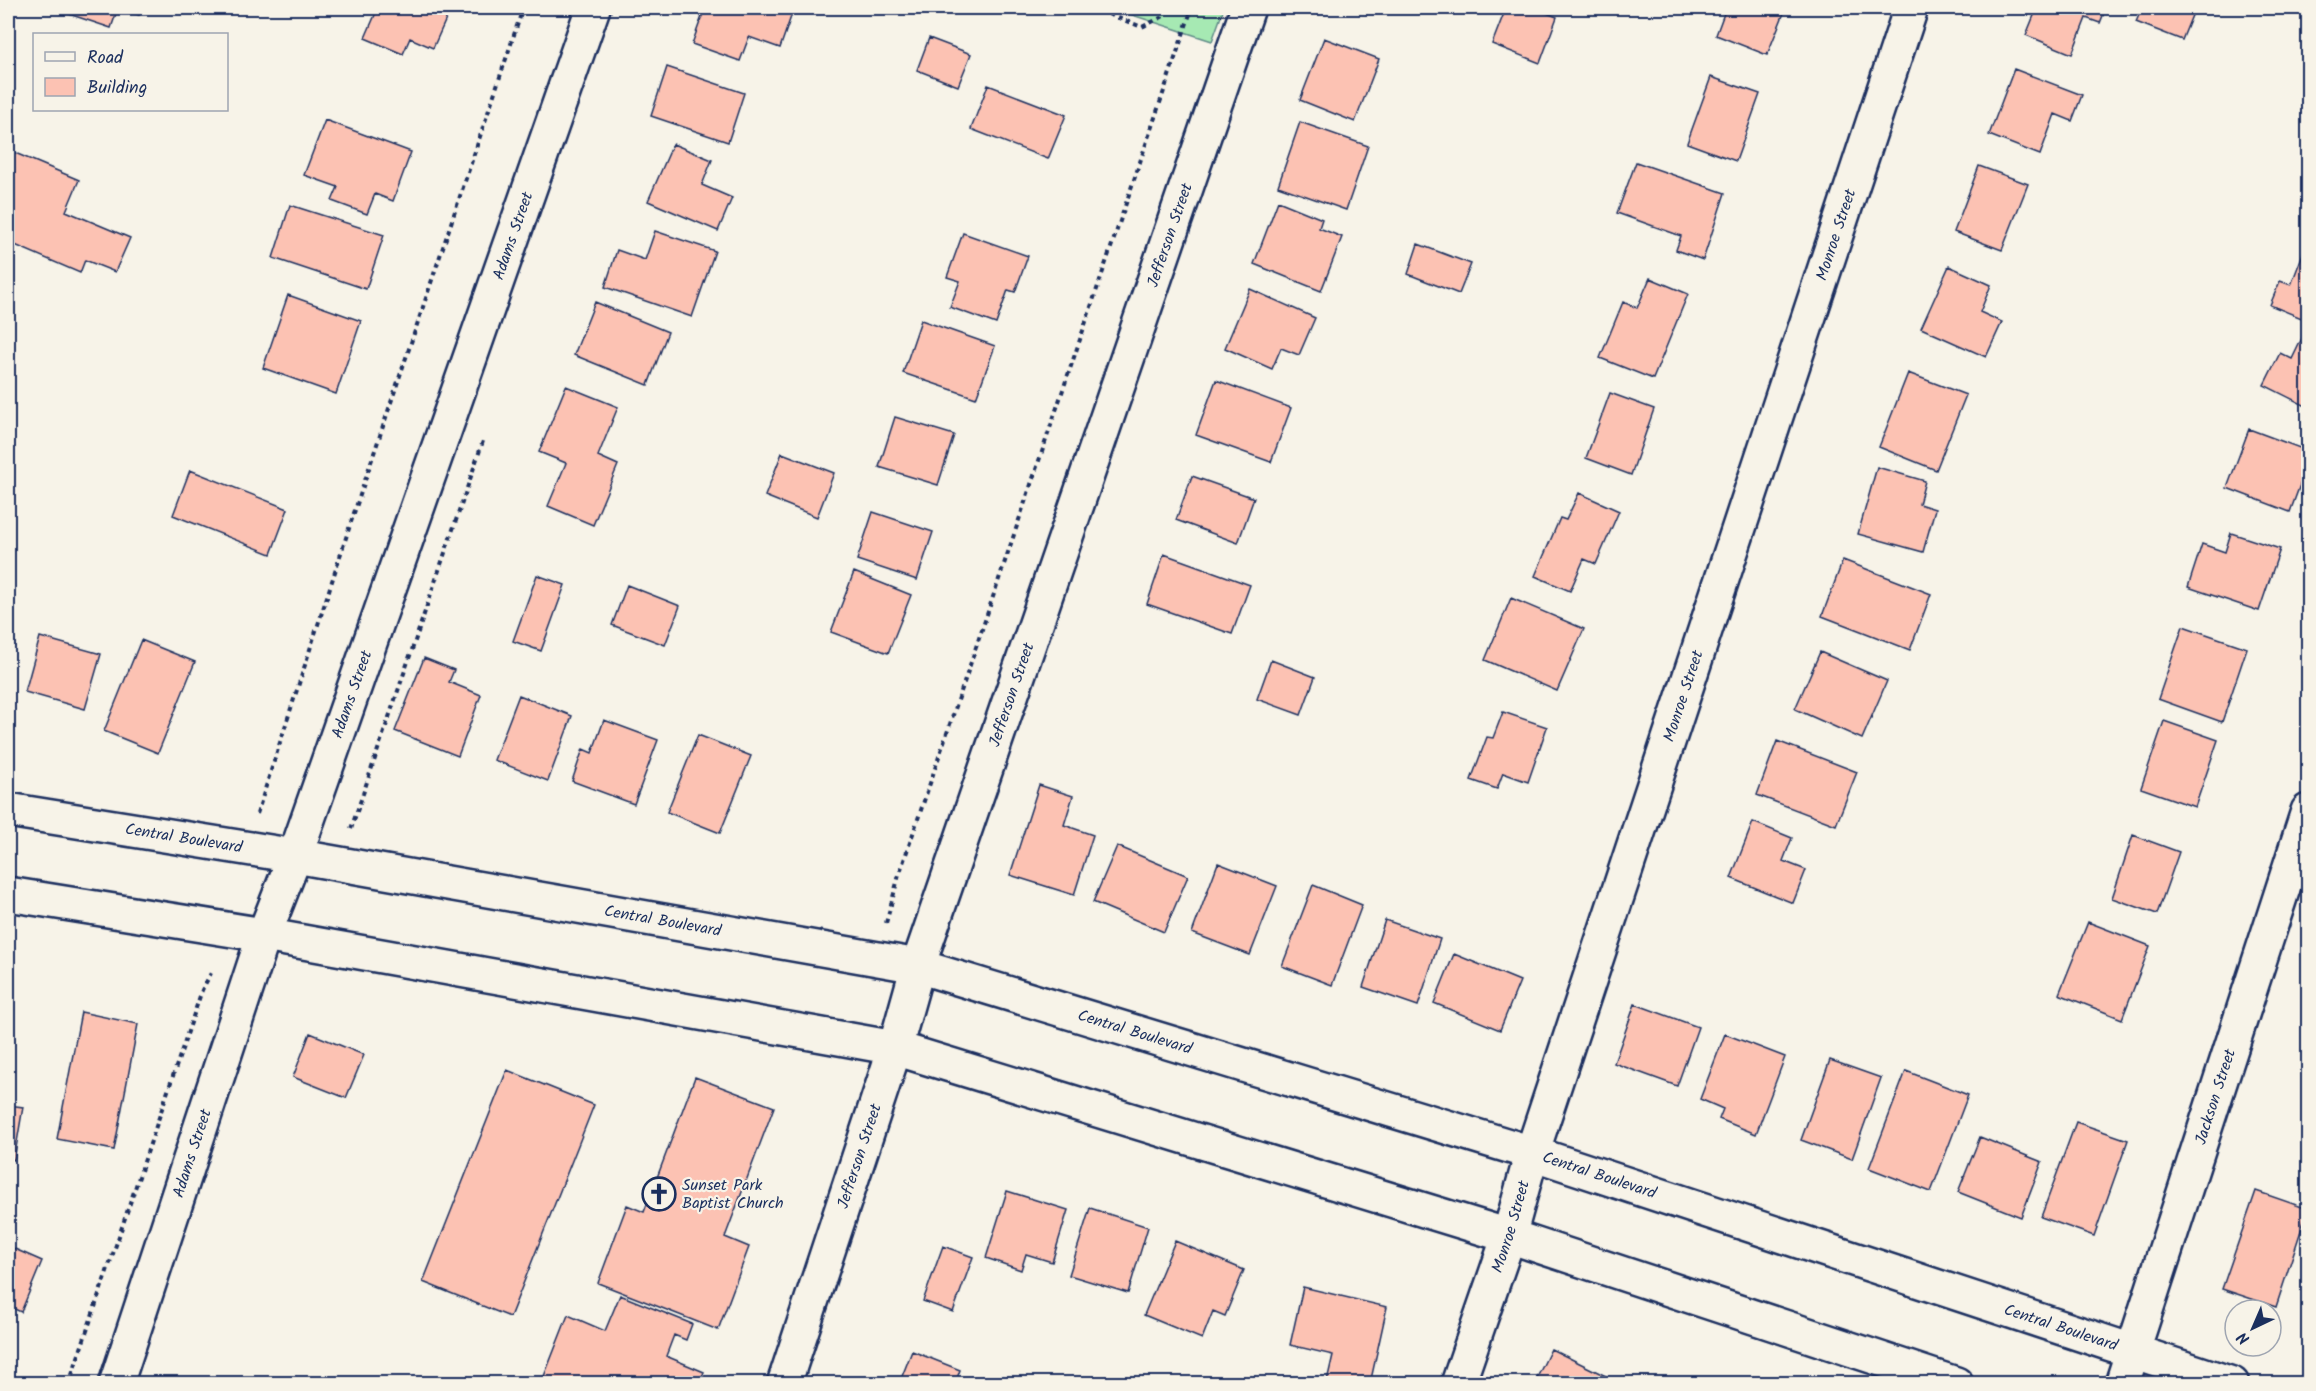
<svg xmlns="http://www.w3.org/2000/svg" width="2316" height="1391" viewBox="0 0 2316 1391" font-family="Kalam,sans-serif">
<rect width="100%" height="100%" fill="#f7f3e8"/>
<filter id="ink" filterUnits="userSpaceOnUse"><feTurbulence type="fractalNoise" baseFrequency=".0167" numOctaves="2"/><feDisplacementMap in="SourceGraphic" scale="12" xChannelSelector="R" yChannelSelector="G"/><feConvolveMatrix kernelMatrix="1 2 1 2 8 2 1 2 1" color-interpolation-filters="sRGB"/></filter>
<g filter="url(#ink)">
<path fill="#a6e9b3" stroke="#608c88" stroke-width="1.5" d="M1111 8H1224L1212 41Z"/>
<path fill="#fcc2b3" stroke="#1b2f5e" stroke-width="1.5" d="M51 8H141L139 15 118 8 111 28Z
M378 8H451L433 48 410 38 403 54 365 38Z
M705 8H794L780 48 749 37 740 61 692 44Z
M1506 8H1534L1557 17 1540 63 1492 44Z
M1726 8H1786L1767 55 1716 35Z
M2037 8H2106L2100 23 2086 18 2072 54 2026 35Z
M2142 8H2195L2182 40 2136 22Z
M929 38 971 54 958 86 917 70Z
M1324 38 1379 59 1355 122 1300 100Z
M667 67 744 93 728 142 651 116Z
M2014 69 2082 95 2072 121 2055 114 2040 155 1989 135Z
M1711 77 1760 94 1736 161 1687 143Z
M988 85 1066 115 1048 159 971 129Z
M325 120 411 152 393 201 375 194 367 214 332 201 338 187 304 175Z
M1300 122 1368 146 1346 210 1278 186Z
M673 144 712 160 702 185 732 198 718 231 648 201Z
M8 150 79 180 66 211 130 238 115 272 85 260 80 273 8 242Z
M1636 162 1725 193 1703 260 1676 250 1681 236 1617 213Z
M1979 166 2028 184 2002 250 1954 232Z
M1278 201 1322 219 1319 228 1342 237 1321 291 1254 264Z
M290 205 384 235 366 289 273 258Z
M655 231 715 251 692 317 605 287 617 250 645 260Z
M963 233 1028 256 1015 292 1008 290 996 324 950 307 960 281 947 277Z
M1418 244 1471 264 1459 294 1408 274Z
M2304 251 2308 253V308L2304 319 2270 305 2280 281 2291 285Z
M1949 266 1991 285 1980 312 2002 322 1986 357 1921 328Z
M1650 278 1688 294 1653 379 1600 358 1623 302 1637 308Z
M1250 289 1315 318 1299 355 1281 348 1272 369 1225 348Z
M288 295 361 321 336 394 263 368Z
M595 302 668 332 648 385 574 355Z
M921 320 995 346 976 398 903 373Z
M2306 330 2308 331V407L2264 385 2280 353 2292 359Z
M1908 373 1966 395 1936 470 1879 447Z
M1216 380 1291 408 1271 462 1196 435Z
M566 386 618 407 598 456 618 465 593 525 548 506 566 463 539 452Z
M1610 393 1654 409 1631 475 1586 458Z
M895 417 954 435 938 485 879 467Z
M2249 429 2308 451V463L2290 512 2227 488Z
M782 453 834 473 817 517 765 496Z
M1877 467 1925 481 1919 504 1935 509 1923 552 1858 534Z
M190 470 288 509 271 554 173 515Z
M1192 476 1254 498 1238 543 1176 520Z
M1579 493 1619 511 1596 564 1584 559 1570 591 1535 576 1560 518 1566 520Z
M873 512 933 532 917 580 857 560Z
M2231 533 2280 549 2259 611 2188 587 2202 544 2225 552Z
M1164 554 1250 585 1232 634 1147 604Z
M1843 560 1931 594 1910 650 1822 616Z
M854 572 911 595 888 653 831 632Z
M537 575 565 585 541 651 513 641Z
M627 585 680 606 665 645 612 625Z
M1511 598 1584 629 1557 691 1485 660Z
M2183 626 2247 648 2222 722 2158 699Z
M40 637 101 654 85 709 25 692Z
M141 640 195 662 158 753 104 731Z
M1820 652 1887 681 1862 739 1795 709Z
M424 658 454 670 449 682 481 695 458 756 395 731Z
M1271 660 1315 677 1301 715 1257 699Z
M519 695 572 716 548 781 494 760Z
M1503 712 1547 727 1528 782 1503 773 1497 789 1471 780 1487 737 1493 738Z
M604 720 658 740 634 804 572 781 583 749 592 753Z
M2164 721 2218 740 2195 807 2141 788Z
M698 735 751 756 720 833 667 812Z
M1777 741 1857 772 1836 825 1757 795Z
M1039 785 1073 796 1064 825 1093 835 1074 895 1010 875Z
M1753 822 1792 838 1783 861 1806 870 1793 903 1731 878Z
M2133 835 2179 852 2157 914 2112 898Z
M1117 846 1188 876 1164 932 1093 902Z
M1218 863 1277 886 1250 955 1192 933Z
M1313 885 1362 905 1332 985 1282 966Z
M1385 920 1440 939 1418 1006 1363 987Z
M2088 922 2150 946 2122 1019 2059 994Z
M1454 954 1520 981 1500 1030 1434 1003Z
M1635 1004 1698 1027 1677 1086 1614 1063Z
M81 1012 138 1024 114 1150 57 1139Z
M310 1033 364 1055 346 1098 293 1077Z
M1725 1034 1785 1057 1756 1134 1719 1119 1723 1109 1700 1099Z
M1830 1060 1881 1078 1852 1159 1801 1140Z
M507 1070 594 1105 510 1317 423 1282Z
M1906 1071 1968 1095 1931 1192 1869 1168Z
M695 1077 774 1107 725 1237 749 1247 718 1330 598 1283 627 1205 644 1212Z
M8 1105 23 1107 14 1160 8 1158Z
M2076 1122 2128 1140 2094 1236 2041 1217Z
M1980 1137 2042 1162 2021 1217 1958 1192Z
M1007 1191 1068 1210 1052 1262 1026 1254 1021 1270 986 1258Z
M2256 1191 2308 1209 2276 1307 2222 1289Z
M1090 1208 1148 1227 1128 1293 1069 1275Z
M1175 1241 1244 1270 1225 1316 1213 1311 1202 1339 1144 1315Z
M8 1246 42 1261 21 1312 8 1306Z
M943 1246 973 1257 953 1312 923 1301Z
M1303 1287 1387 1307 1370 1384 1327 1381 1333 1355 1290 1345Z
M620 1295 692 1324 686 1340 674 1335 666 1356 704 1372 699 1384H541L568 1315 605 1331Z
M1551 1349 1622 1384H1534Z
M912 1351 960 1370 955 1384H899Z"/>
<g fill="none" stroke-linecap="round" stroke-linejoin="round">
<defs>
<g id="street">
<path id="s1" d="M8 810 295 856 918 966 1532 1153 2232 1384"/>
<path d="M8 894 264 935 895 1048 1509 1236 1956 1384"/>
<path id="s2" d="M116 1384 264 935 295 856 593 8"/>
<path id="s3" d="M784 1384 895 1048 918 966 1248 8"/>
<path id="s4" d="M1458 1384 1509 1236 1532 1153 1911 8"/>
<path id="s5" d="M2122 1384 2308 811"/>
</g>
</defs>
<use href="#street" stroke="#1b2f5e" stroke-width="38"/>
<path stroke="#1b2f5e" stroke-width="4" stroke-dasharray="4.5 4.5" stroke-linecap="butt" d="M1092 8 1142 27 1162 17 1165 8
M257 814 352 519 523 8
M351 829 483 441
M886 923 899 875 1192 8
M69 1384 202 990 211 973"/>
<use href="#street" stroke="#f7f3e8" stroke-width="33"/>
</g>
</g>
<defs>
<symbol id="church-ring" viewBox="-11 -11 22 22"><circle r="9.5" fill="#f7f3e8" stroke="#1b2f5e" stroke-width="1.5"/><path d="M-1.2-6h2.4v3.5h3.3v2.4h-3.3V6h-2.4V-.1h-3.3v-2.4h3.3Z" fill="#1b2f5e"/></symbol>
</defs>
<g fill-rule="evenodd">
<use href="#church-ring" x="640" y="1175" width="38" height="38"/>
</g>
<g text-anchor="middle" dominant-baseline="central" stroke-width="4.5" stroke-linejoin="round" paint-order="stroke">
<g font-size="16" fill="#1b2f5e" stroke="#f7f3e8">
<text stroke="none"><textPath href="#s4" startOffset="1210">Monroe Street</textPath></text>
<text stroke="none"><textPath href="#s3" startOffset="1212">Jefferson Street</textPath></text>
<text stroke="none"><textPath href="#s2" startOffset="1215">Adams Street</textPath></text>
<text stroke="none"><textPath href="#s3" startOffset="726">Jefferson Street</textPath></text>
<text stroke="none"><textPath href="#s2" startOffset="729">Adams Street</textPath></text>
<text stroke="none"><textPath href="#s4" startOffset="724">Monroe Street</textPath></text>
<text stroke="none"><textPath href="#s1" startOffset="178">Central Boulevard</textPath></text>
<text stroke="none"><textPath href="#s1" startOffset="664">Central Boulevard</textPath></text>
<text stroke="none"><textPath href="#s1" startOffset="1150">Central Boulevard</textPath></text>
<text stroke="none"><textPath href="#s5" startOffset="302">Jackson Street</textPath></text>
<text stroke="none"><textPath href="#s2" startOffset="243">Adams Street</textPath></text>
<text stroke="none"><textPath href="#s3" startOffset="240">Jefferson Street</textPath></text>
<text stroke="none"><textPath href="#s1" startOffset="1636">Central Boulevard</textPath></text>
<text stroke="none"><textPath href="#s4" startOffset="166">Monroe Street</textPath></text>
<text stroke="none"><textPath href="#s1" startOffset="2122">Central Boulevard</textPath></text>
</g>
<g font-size="16" fill="#1b2f5e" stroke="#f7f3e8" text-anchor="start">
<text x="682" y="1185">Sunset Park<tspan x="682" dy="18">Baptist Church</tspan></text>
</g>
</g>
<rect width="2316" height="1391" fill="none" stroke="#f7f3e8" stroke-width="30"/>
<rect x="15" y="15" width="2286" height="1361" fill="none" stroke="#1b2f5e" stroke-width="2" filter="url(#ink)"/>
<rect x="33" y="33" width="195" height="78" fill="#f7f3e8" stroke="#9fa5b1" stroke-width="1.5"/>
<rect x="45" y="52" width="30" height="9" fill="#f7f3e8" stroke="#9fa5b1" stroke-width="1.5"/>
<text x="87" y="63" font-size="18" fill="#1b2f5e">Road</text>
<rect x="45" y="78" width="30" height="18" fill="#fcc2b3" stroke="#9fa5b1" stroke-width="1.5"/>
<text x="87" y="93" font-size="18" fill="#1b2f5e">Building</text>
<g transform="translate(2253 1328) rotate(224)"><circle r="28" fill="#f7f3e8" stroke="#9fa5b1" stroke-width="1.5"/>
<path d="M0-4.5L10 22L0 15L-10 22Z" fill="#1b2f5e"/>
<text y="-9" font-size="16" font-weight="bold" text-anchor="middle" fill="#1b2f5e">N</text>
</g>
</svg>
